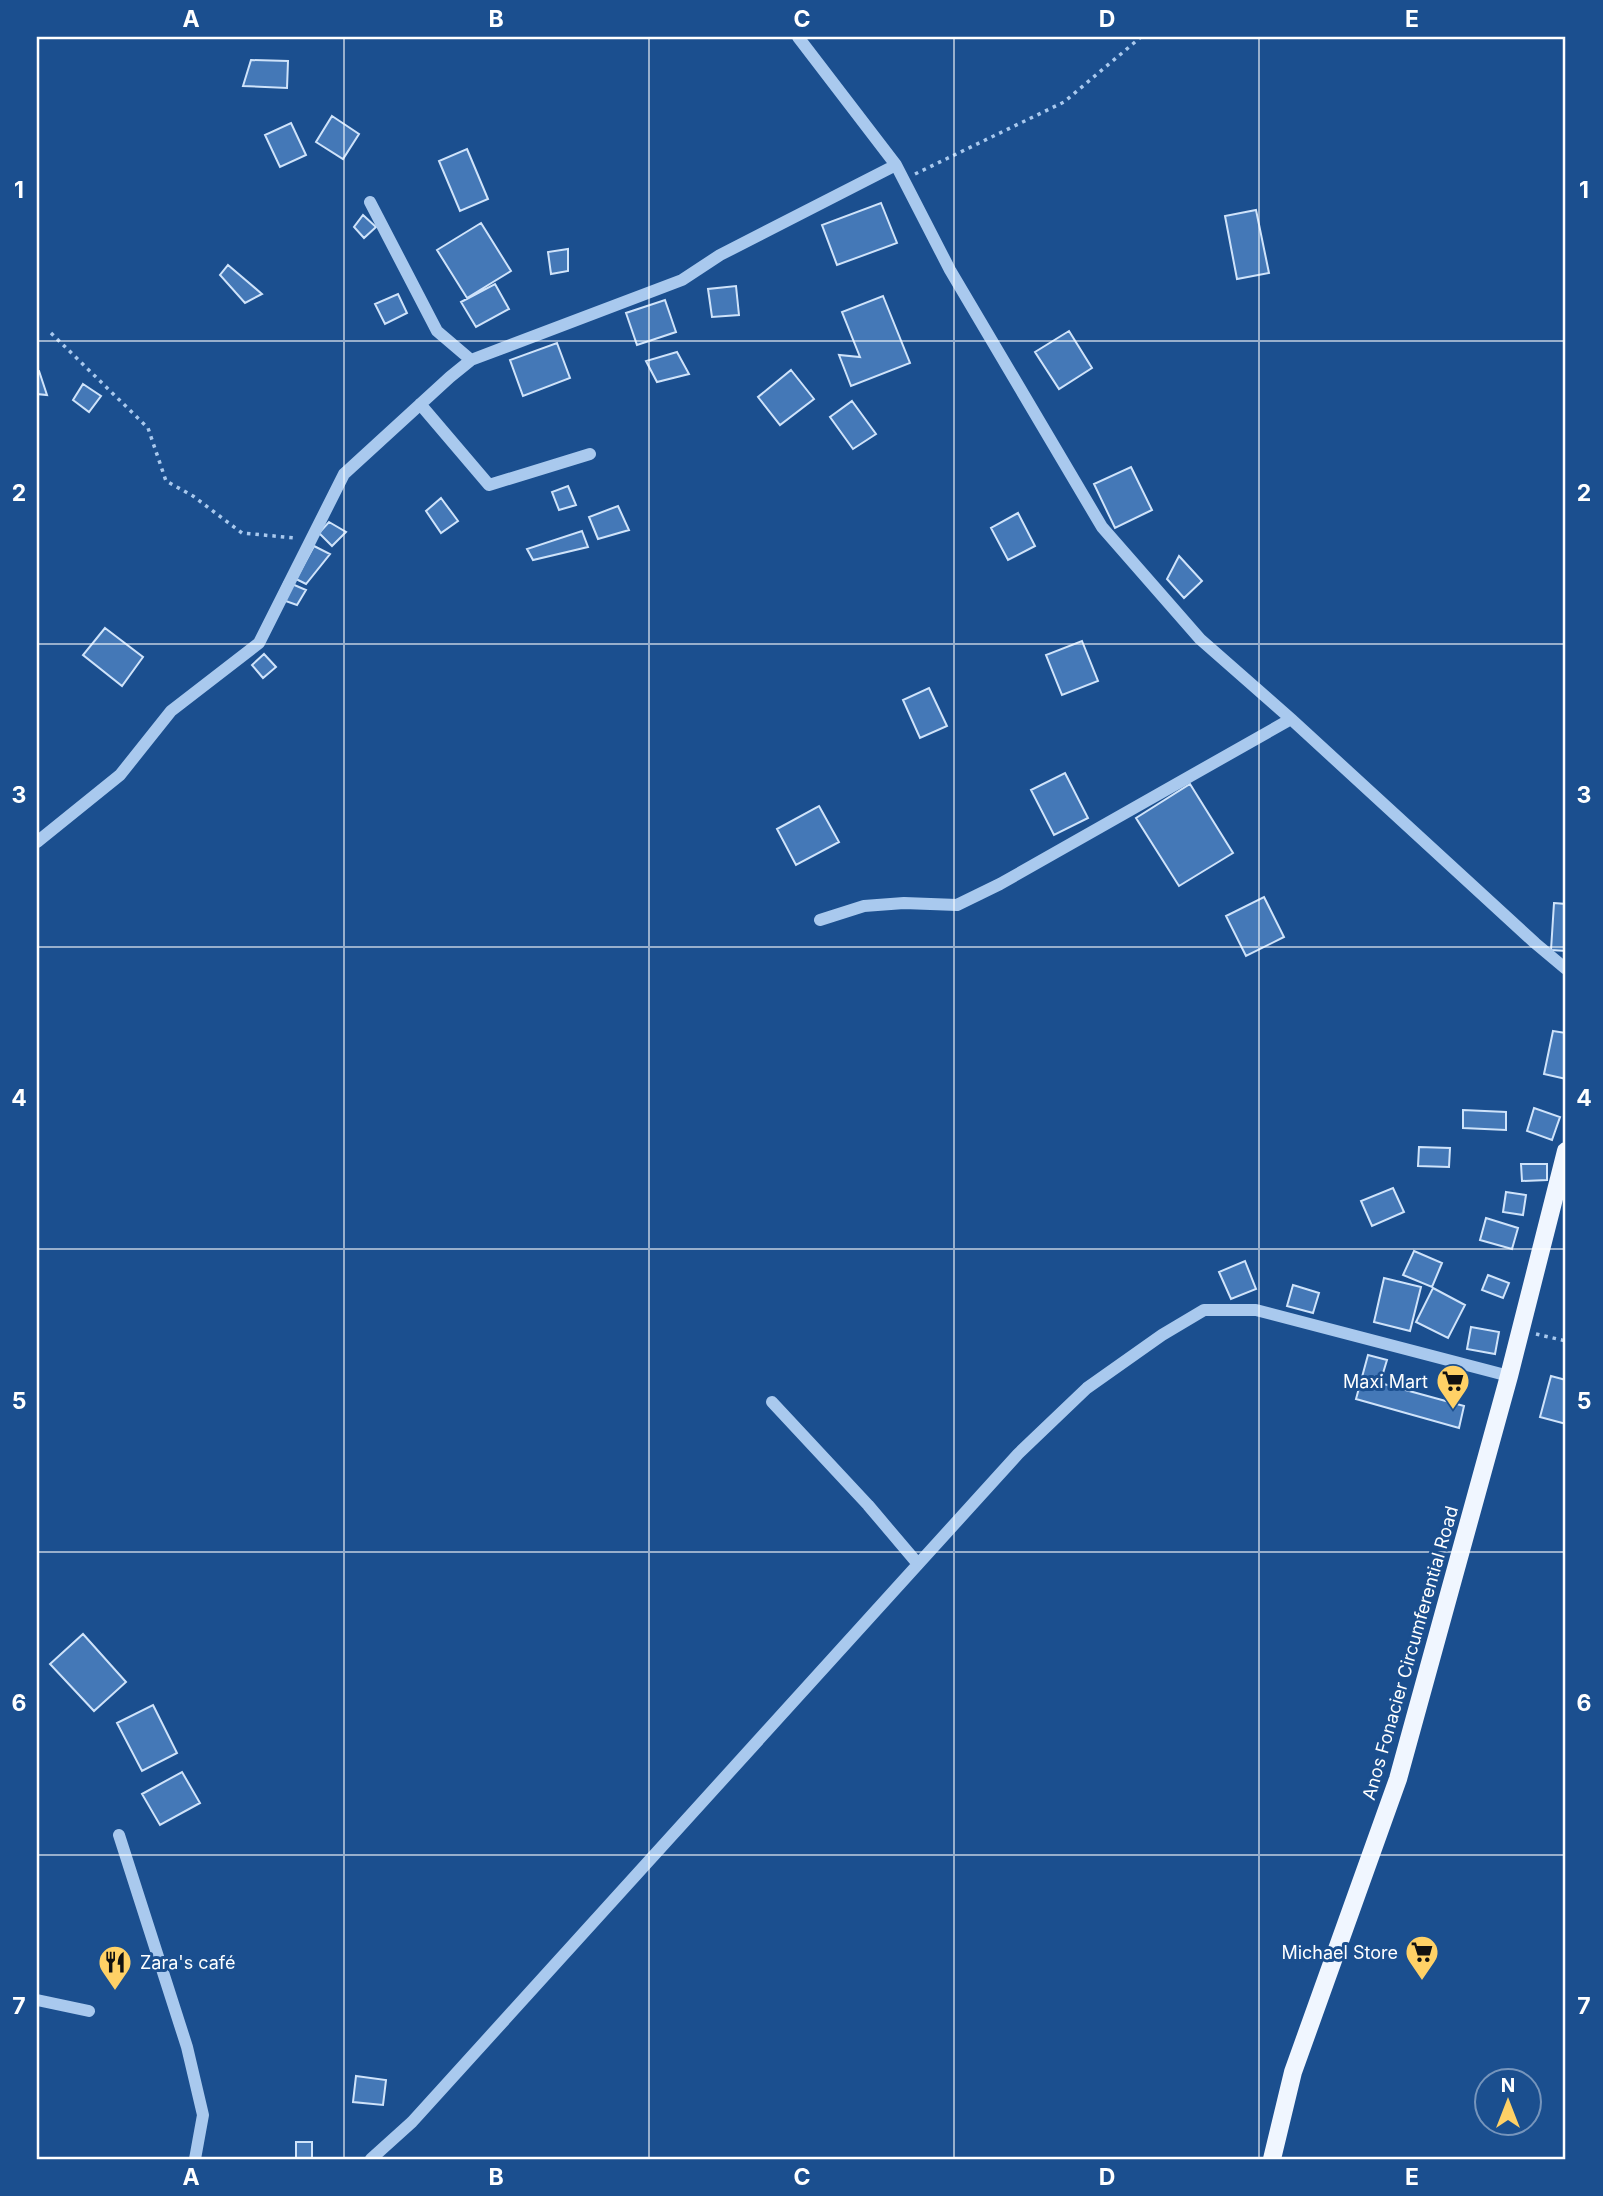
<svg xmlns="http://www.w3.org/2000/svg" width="1603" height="2196" viewBox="0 0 1603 2196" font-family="Inter,sans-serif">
<rect width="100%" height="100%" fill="#1b4f8f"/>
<path fill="#4478b7" stroke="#cfe3fa" stroke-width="2" d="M251 60 288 61 287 88 243 86Z
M332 116 359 134 343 159 316 142Z
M291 123 306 155 280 167 265 135Z
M467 149 488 199 460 211 439 161Z
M881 203 897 243 837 265 822 225Z
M1256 210 1269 273 1237 279 1225 216Z
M363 215 376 227 364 238 354 227Z
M481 223 511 271 467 298 437 250Z
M568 249V271L551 274 548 252Z
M228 265 262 294 245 303 220 275Z
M495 284 509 309 476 327 461 302Z
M736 286 739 315 712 317 708 289Z
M398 294 407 313 385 324 375 304Z
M883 296 910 363 851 386 839 355 860 357 842 312Z
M665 300 676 332 637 345 626 313Z
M1069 331 1092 368 1059 389 1035 352Z
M557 343 570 378 523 396 510 360Z
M677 352 689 374 657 382 646 361Z
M37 370 39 371 47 395 37 394Z
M791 370 814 399 780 425 758 397Z
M83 384 101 396 89 412 73 400Z
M852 401 876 434 853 449 830 417Z
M1131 467 1152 510 1115 528 1094 484Z
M568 486 576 505 559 510 552 492Z
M441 498 458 521 441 533 426 511Z
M618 506 629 530 598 539 589 517Z
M1018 513 1035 546 1008 560 991 528Z
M329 522 346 532 332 546 319 533Z
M582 531 588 547 533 560 527 549Z
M314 546 330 554 306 584 296 579Z
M1179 556 1202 581 1184 598 1167 579Z
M285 581 306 590 297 605 277 598Z
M105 628 143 657 122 686 83 655Z
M1082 641 1098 681 1062 695 1046 655Z
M264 654 276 667 263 678 252 665Z
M929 688 947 726 920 738 903 700Z
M1065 773 1088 818 1054 835 1031 790Z
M1190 784 1233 853 1179 886 1136 818Z
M819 806 839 842 796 865 777 829Z
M1264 897 1284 937 1246 956 1226 916Z
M1554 903 1566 904V951L1551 950Z
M1553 1031 1566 1033V1079L1544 1074Z
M1534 1108 1560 1117 1552 1140 1527 1131Z
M1463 1110 1506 1112V1130L1463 1128Z
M1419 1147 1450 1148 1449 1167 1418 1166Z
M1521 1164H1547V1180L1522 1181Z
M1393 1188 1404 1212 1372 1226 1361 1201Z
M1506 1192 1526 1195 1523 1215 1503 1212Z
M1486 1218 1518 1228 1512 1249 1480 1240Z
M1414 1251 1442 1263 1432 1287 1403 1275Z
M1245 1261 1256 1289 1231 1299 1219 1272Z
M1488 1275 1509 1283 1503 1298 1482 1290Z
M1384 1278 1421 1287 1410 1331 1374 1322Z
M1293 1285 1319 1293 1313 1313 1287 1306Z
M1433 1288 1465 1305 1448 1338 1416 1322Z
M1471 1327 1499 1332 1495 1354 1467 1349Z
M1368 1355 1387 1360 1380 1383 1464 1406 1459 1428 1356 1399Z
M1551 1376 1566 1380V1424L1540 1417Z
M83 1634 126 1682 94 1711 50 1664Z
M153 1705 177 1753 142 1771 117 1723Z
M182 1772 200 1803 160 1825 142 1794Z
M356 2076 386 2080 383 2105 353 2102Z
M296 2142H312V2159H296Z"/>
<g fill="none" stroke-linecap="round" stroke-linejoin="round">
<path stroke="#a9c9ee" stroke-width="3.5" stroke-dasharray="3.5 5" stroke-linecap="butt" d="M915 174 1064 102 1141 37
M51 333 148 428 166 481 193 496 242 533 295 538
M1536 1334 1566 1341"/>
<path stroke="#a9c9ee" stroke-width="12" d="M798 37 896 165 950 270 1102 527 1200 639 1291 719 1535 943 1566 969
M370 202 437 331 471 360
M420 404 489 485 590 454
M37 842 120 775 171 711 259 643 344 474 450 377 471 360 682 280 720 255 896 165
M820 920 864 906 904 903 957 905 1000 884 1291 719
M772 1402 868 1505 918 1564
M119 1835 187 2047 203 2115 195 2159
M37 2000 89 2011
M371 2159 412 2122 1018 1454 1087 1388 1162 1335 1204 1310H1256L1509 1376"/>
<path stroke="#f0f6ff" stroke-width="18" d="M1272 2159 1293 2072 1398 1779 1509 1376 1566 1151"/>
</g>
<path fill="none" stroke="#fff" stroke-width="2" stroke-opacity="0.55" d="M344 37V2159M649 37V2159M954 37V2159M1259 37V2159M37 341H1566M37 644H1566M37 947H1566M37 1249H1566M37 1552H1566M37 1855H1566"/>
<defs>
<symbol id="supermarket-pin" viewBox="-11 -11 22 30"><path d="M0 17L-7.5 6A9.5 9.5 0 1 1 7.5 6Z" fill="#ffd166" stroke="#1b4f8f"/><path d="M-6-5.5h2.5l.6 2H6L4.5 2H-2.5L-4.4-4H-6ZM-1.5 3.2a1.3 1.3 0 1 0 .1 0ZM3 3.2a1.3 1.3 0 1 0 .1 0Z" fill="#111"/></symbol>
<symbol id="restaurant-pin" viewBox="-11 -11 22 30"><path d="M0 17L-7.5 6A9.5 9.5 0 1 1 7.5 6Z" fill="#ffd166" stroke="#1b4f8f"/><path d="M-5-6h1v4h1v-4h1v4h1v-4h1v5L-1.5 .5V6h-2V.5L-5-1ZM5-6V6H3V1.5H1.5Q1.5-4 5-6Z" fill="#111"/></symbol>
</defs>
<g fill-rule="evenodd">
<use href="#supermarket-pin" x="1434" y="1362" width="38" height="52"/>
<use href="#supermarket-pin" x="1403" y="1933" width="38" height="52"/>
<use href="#restaurant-pin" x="96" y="1943" width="38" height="52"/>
</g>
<g text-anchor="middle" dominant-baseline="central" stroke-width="6" stroke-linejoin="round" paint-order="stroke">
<g font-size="18" fill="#fff" stroke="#1b4f8f" text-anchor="end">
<text x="1428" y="1381">Maxi Mart</text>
<text x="1398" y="1952">Michael Store</text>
<text x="140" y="1962" text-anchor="start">Zara's café</text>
</g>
<g font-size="18" fill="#fff" stroke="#1b4f8f">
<text transform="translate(1410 1653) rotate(-74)">Anos Fonacier Circumferential Road</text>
</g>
</g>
<rect width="1603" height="2196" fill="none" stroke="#1b4f8f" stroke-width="77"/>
<g transform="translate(1508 2102)"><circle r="33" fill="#1b4f8f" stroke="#7695bc" stroke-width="2"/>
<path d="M0-5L12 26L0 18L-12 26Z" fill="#ffd166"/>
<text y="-10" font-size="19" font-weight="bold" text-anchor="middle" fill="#ffffff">N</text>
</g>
<rect x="38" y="38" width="1526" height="2120" fill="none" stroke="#fff" stroke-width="2.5"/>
<g font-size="23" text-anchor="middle" font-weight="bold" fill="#fff">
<text x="191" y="27">A</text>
<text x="496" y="27">B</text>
<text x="802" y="27">C</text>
<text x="1107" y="27">D</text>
<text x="1412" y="27">E</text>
<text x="19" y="198">1</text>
<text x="1584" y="198">1</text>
<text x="19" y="501">2</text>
<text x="1584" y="501">2</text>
<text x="19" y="803">3</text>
<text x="1584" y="803">3</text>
<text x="19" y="1106">4</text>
<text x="1584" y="1106">4</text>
<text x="19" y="1409">5</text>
<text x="1584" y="1409">5</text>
<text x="19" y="1711">6</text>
<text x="1584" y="1711">6</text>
<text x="19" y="2014">7</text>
<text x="1584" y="2014">7</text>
<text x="191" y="2185">A</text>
<text x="496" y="2185">B</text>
<text x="802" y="2185">C</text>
<text x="1107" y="2185">D</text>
<text x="1412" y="2185">E</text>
</g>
</svg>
